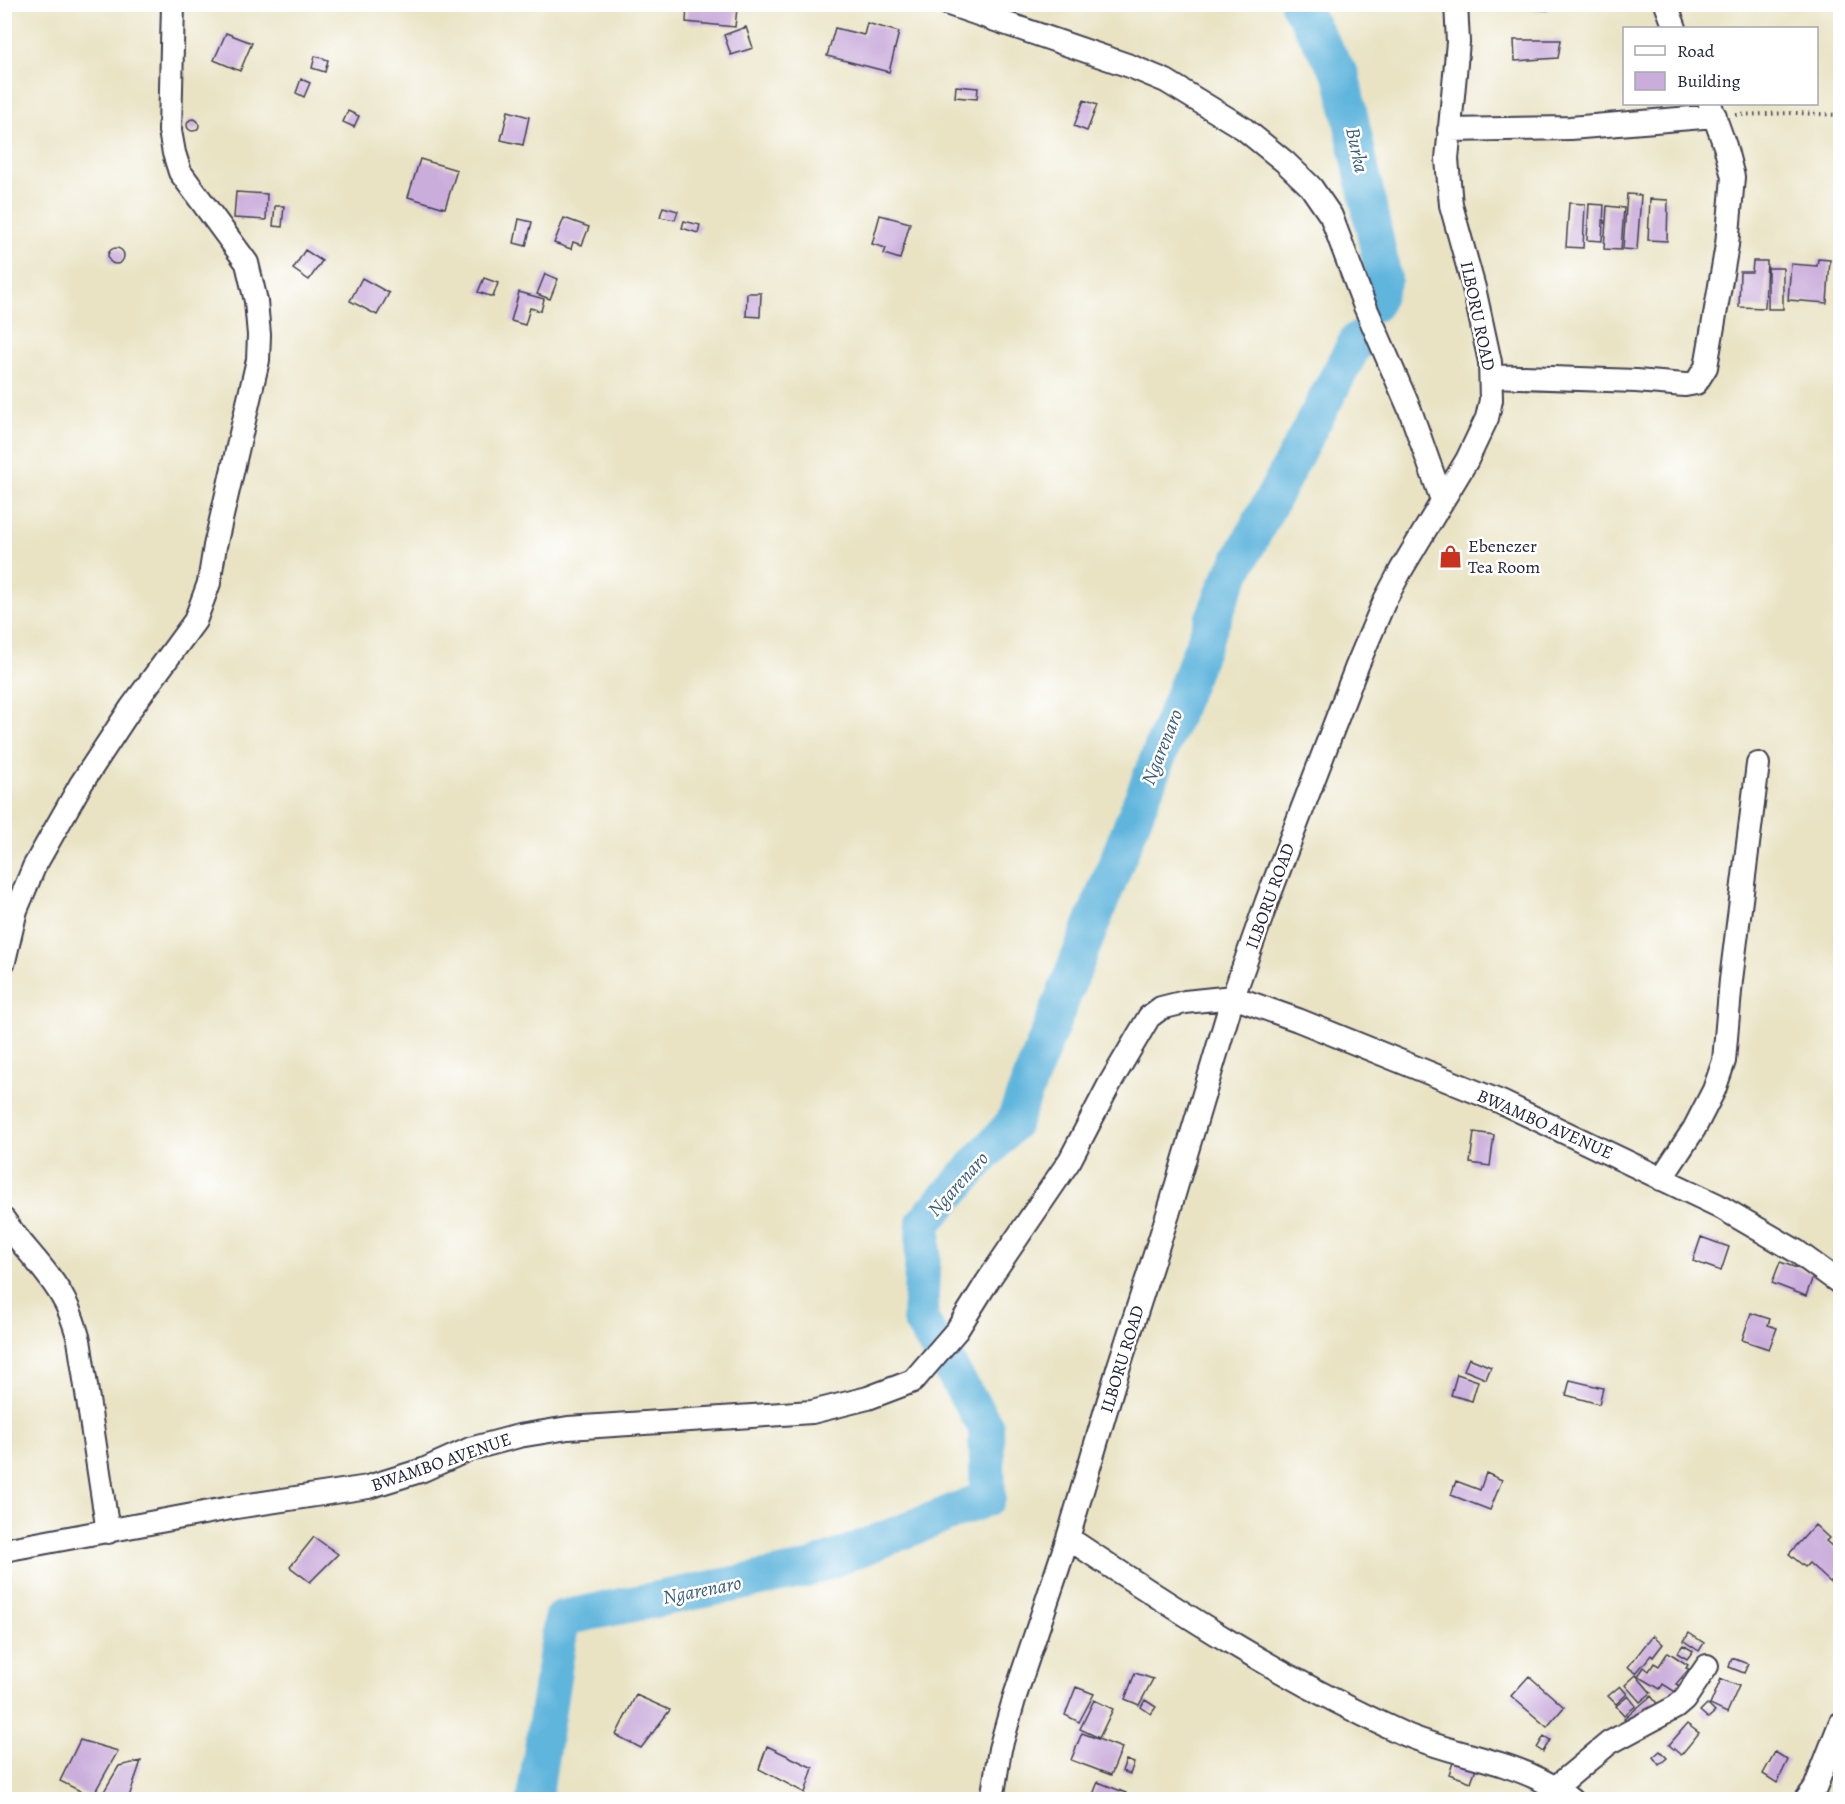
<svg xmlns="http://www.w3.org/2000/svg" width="1845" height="1804" viewBox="0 0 1845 1804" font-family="Alegreya,serif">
<rect width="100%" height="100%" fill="#fff"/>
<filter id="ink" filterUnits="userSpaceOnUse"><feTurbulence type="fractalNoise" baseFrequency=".0167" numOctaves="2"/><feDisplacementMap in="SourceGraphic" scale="12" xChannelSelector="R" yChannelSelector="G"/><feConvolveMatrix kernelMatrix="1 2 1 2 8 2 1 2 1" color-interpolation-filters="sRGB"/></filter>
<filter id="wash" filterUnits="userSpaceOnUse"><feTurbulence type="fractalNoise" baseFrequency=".008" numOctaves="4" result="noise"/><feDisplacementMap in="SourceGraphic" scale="24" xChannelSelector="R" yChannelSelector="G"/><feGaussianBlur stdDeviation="1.35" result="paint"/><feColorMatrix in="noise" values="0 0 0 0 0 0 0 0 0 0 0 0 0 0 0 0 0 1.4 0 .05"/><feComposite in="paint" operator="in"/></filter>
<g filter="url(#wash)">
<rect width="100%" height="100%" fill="#e9e3c4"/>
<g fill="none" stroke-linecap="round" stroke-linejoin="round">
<path stroke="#60b5dd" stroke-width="36" d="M1298 4 1342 77 1384 279 1374 304
M534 1800 562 1618 806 1570 988 1498 986 1427 920 1319 924 1222 1013 1123 1226 586 1357 340"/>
</g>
<g id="blocks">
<path fill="#cbaddc" d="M687 4H714L737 8 735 27 686 22Z
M1506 4H1548V10L1506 8Z
M867 23 899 32 889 72 827 56 835 28 864 35Z
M746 27 753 48 731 55 724 35Z
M226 33 252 43 240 71 214 60Z
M1514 40H1561L1558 58 1515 61Z
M315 56 328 60 325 72 312 68Z
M301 79 310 83 304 97 296 93Z
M956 86 978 88 977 99 955 97Z
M1084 100 1097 105 1087 131 1074 126Z
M348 111 359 116 354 127 343 122Z
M508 111 529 117 523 145 501 140Z
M187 125a6 6 0 1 1 12 0a6 6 0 1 1-12 0Z
M420 159 457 170 445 208 408 197Z
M236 192 267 194 266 220 234 218Z
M1627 194 1641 195 1637 250 1623 249Z
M1650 199 1668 200 1667 241 1648 240Z
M1569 203 1585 204 1583 248 1566 247Z
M1589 204 1604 205 1602 241 1587 240Z
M275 206H284L282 227 273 226Z
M1607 206 1624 208 1621 250 1604 249Z
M663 207 678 211 675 220 660 217Z
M880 215 910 223 900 259 884 254 886 248 872 244Z
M564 218 589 227 582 245 573 242 571 249 554 243Z
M519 219 532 222 526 246 514 243Z
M684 221 700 225 698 233 682 228Z
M108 256a8 8 0 1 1 16 0a8 8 0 1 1-16 0Z
M305 250 322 261 309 280 293 269Z
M1818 259 1830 260 1827 303 1788 300 1791 264 1817 266Z
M1753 261H1767L1765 308 1739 307 1740 272H1752Z
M1768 268H1783V309H1768Z
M545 274 558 279 550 299 537 294Z
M362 278 389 293 377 315 350 301Z
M484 278 498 283 493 297 478 292Z
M519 292 544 299 541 311 530 308 525 325 511 321Z
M747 293H761L760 317 746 316Z
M1474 1132 1494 1135 1490 1166 1470 1163Z
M1701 1237 1729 1247 1721 1271 1693 1261Z
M1780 1262 1814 1274 1806 1296 1772 1283Z
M1751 1313 1770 1319 1768 1325 1777 1328 1769 1349 1742 1340Z
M1469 1358 1491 1367 1486 1379 1464 1370Z
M1457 1374 1478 1381 1472 1401 1451 1395Z
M1570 1380 1603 1388 1599 1404 1566 1395Z
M1486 1473 1502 1480 1490 1510 1451 1495 1456 1481 1480 1490Z
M1815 1525 1829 1538 1826 1541 1840 1553V1571L1830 1582 1809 1563 1805 1567 1789 1554Z
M314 1537 338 1554 310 1582 290 1567Z
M1689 1633 1704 1643 1699 1651 1684 1641Z
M1653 1635 1663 1644 1653 1657 1651 1655 1636 1673 1628 1667Z
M1683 1645 1693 1651 1687 1659 1677 1653Z
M1668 1652 1688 1665 1686 1668 1689 1669 1676 1684 1681 1687 1677 1693 1663 1684 1660 1689 1638 1676 1644 1667 1649 1671 1654 1663 1659 1666Z
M1732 1658 1748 1664 1744 1673 1729 1667Z
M1135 1673 1153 1679 1139 1705 1125 1699Z
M1636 1675 1651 1693 1640 1702 1625 1685Z
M1529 1676 1564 1707 1547 1727 1511 1696Z
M1721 1679 1739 1686 1727 1713 1710 1705Z
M1620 1686 1627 1694 1616 1704 1608 1696Z
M1076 1687 1094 1694 1079 1722 1065 1715Z
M636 1695 670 1710 641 1748 616 1735Z
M1628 1696 1636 1706 1624 1715 1616 1706Z
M1651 1696 1659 1706 1633 1728 1624 1719Z
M1094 1700 1113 1709 1099 1738 1080 1729Z
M1145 1700 1156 1707 1151 1714 1141 1707Z
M1707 1704 1715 1712 1708 1718 1700 1711Z
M1687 1724 1699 1733 1681 1755 1669 1745Z
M1082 1733 1122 1748 1111 1775 1071 1760Z
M1544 1736 1550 1740 1543 1752 1537 1748Z
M80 1740 118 1751 92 1797 60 1781Z
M767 1746 813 1768 805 1793 759 1769Z
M1660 1751 1667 1758 1659 1765 1653 1757Z
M1775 1752 1788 1760 1777 1783 1763 1774Z
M1126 1760 1134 1763 1130 1774 1122 1771Z
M1454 1760 1476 1768 1471 1782 1449 1774Z
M141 1761 128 1800 100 1798 119 1766Z
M1098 1782 1126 1793 1123 1800H1098L1092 1797Z"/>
</g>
</g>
<g filter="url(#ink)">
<use href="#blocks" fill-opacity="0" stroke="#403f50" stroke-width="1.5"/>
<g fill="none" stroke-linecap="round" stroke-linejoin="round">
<defs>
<path id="minor" d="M949 4 1130 66 1166 81 1243 128 1285 162 1311 187 1331 216 1364 304 1410 410 1442 500
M1666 4 1675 28
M1449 130 1570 128 1715 116
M1492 376 1636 381 1685 385 1696 383 1706 367 1727 245 1733 177 1725 146 1710 104
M4 961 16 910 34 867 81 784 131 708 195 621 209 583 215 546 258 360 259 335 256 301 247 263 180 172 174 153 170 131 173 4
M1661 1179 1694 1129 1714 1090 1724 1061 1731 980 1758 764
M4 1220C22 1247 49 1271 64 1300 71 1312 75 1326 79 1340L108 1532
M1068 1538C1176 1610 1284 1680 1402 1733 1447 1753 1497 1758 1541 1780 1551 1785 1561 1792 1571 1800
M4 1550 236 1507 368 1487 423 1470 470 1449 519 1436 568 1428 812 1412 868 1398 913 1381 957 1330 987 1282 1070 1160 1109 1085 1149 1017 1161 1008 1185 1002 1233 997 1298 1020 1501 1102 1717 1205 1796 1251 1840 1283
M1555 1788 1609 1743 1676 1707 1684 1700 1707 1666
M992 1800 1000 1749 1015 1696 1068 1538 1118 1369 1168 1214 1233 997 1267 901 1357 666 1385 600 1401 570 1467 460 1487 418 1491 400 1490 362 1474 288 1451 205 1447 159 1458 42 1456 4
M1806 1800 1815 1788 1840 1724"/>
</defs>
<use href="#minor" stroke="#403f50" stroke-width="26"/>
<path stroke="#403f50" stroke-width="4" stroke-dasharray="1.5 4.5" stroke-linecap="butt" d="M1736 115 1795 113 1840 115"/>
<use href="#minor" stroke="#fff" stroke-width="22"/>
</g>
</g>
<defs>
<symbol id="shop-bare" viewBox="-9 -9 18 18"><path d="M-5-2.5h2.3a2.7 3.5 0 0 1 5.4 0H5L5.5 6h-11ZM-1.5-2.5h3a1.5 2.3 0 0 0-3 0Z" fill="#c8321e" stroke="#fff" stroke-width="2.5" paint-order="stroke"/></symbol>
</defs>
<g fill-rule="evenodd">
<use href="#shop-bare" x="1434" y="540" width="33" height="33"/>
</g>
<g text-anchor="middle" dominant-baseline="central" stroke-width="5" stroke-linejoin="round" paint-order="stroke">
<g font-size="18" fill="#22223b" stroke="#fff">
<text transform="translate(1478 316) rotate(78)">ILBORU ROAD</text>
<text transform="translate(1270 896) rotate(-70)">ILBORU ROAD</text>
<text transform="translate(1545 1124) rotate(24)">BWAMBO AVENUE</text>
<text transform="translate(1122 1359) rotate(-73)">ILBORU ROAD</text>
<text transform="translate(441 1462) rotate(-19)">BWAMBO AVENUE</text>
</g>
<g font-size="18" fill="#22223b" stroke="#fff" text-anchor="start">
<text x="1468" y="546">Ebenezer<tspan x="1468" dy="21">Tea Room</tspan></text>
</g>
<g font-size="20" font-style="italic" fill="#3b5d7c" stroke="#fff">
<text transform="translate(1357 150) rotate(78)">Burka</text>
<text transform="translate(1162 747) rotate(-68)">Ngarenaro</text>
<text transform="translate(958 1184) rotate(-48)">Ngarenaro</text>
<text transform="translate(702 1590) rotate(-11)">Ngarenaro</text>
</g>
</g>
<rect width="1845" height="1804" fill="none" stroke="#fff" stroke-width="24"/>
<rect x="1623" y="27" width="195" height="78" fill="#ffffff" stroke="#a7a7b1" stroke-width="1.5"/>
<rect x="1635" y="46" width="30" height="9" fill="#ffffff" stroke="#a7a7b1" stroke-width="1.5"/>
<text x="1677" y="57" font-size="18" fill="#22223b">Road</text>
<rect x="1635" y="72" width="30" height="18" fill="#cbaddc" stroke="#a7a7b1" stroke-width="1.5"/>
<text x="1677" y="87" font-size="18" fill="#22223b">Building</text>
</svg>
